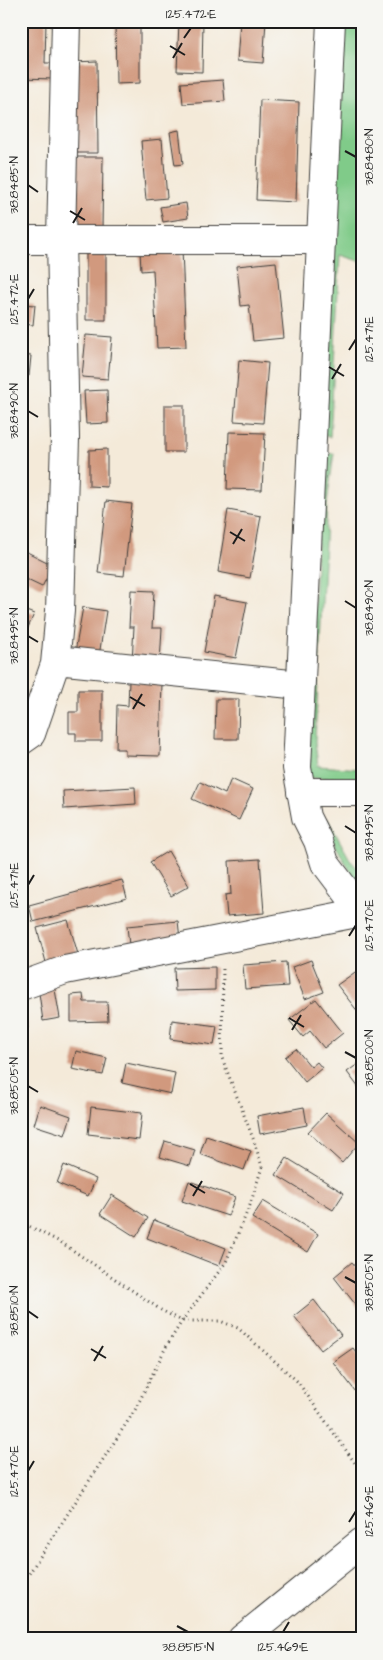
<svg xmlns="http://www.w3.org/2000/svg" width="383" height="1660" viewBox="0 0 383 1660" font-family="'Architects Daughter',sans-serif">
<rect width="100%" height="100%" fill="#f6f6f2"/>
<filter id="ink" filterUnits="userSpaceOnUse"><feTurbulence type="fractalNoise" baseFrequency=".02" numOctaves="2"/><feDisplacementMap in="SourceGraphic" scale="10" xChannelSelector="R" yChannelSelector="G"/><feConvolveMatrix kernelMatrix="1 2 1 2 8 2 1 2 1" color-interpolation-filters="sRGB"/></filter>
<filter id="wash" filterUnits="userSpaceOnUse"><feTurbulence type="fractalNoise" baseFrequency=".0096" numOctaves="4" result="noise"/><feDisplacementMap in="SourceGraphic" scale="20" xChannelSelector="R" yChannelSelector="G"/><feGaussianBlur stdDeviation="1.12" result="paint"/><feColorMatrix in="noise" values="0 0 0 0 0 0 0 0 0 0 0 0 0 0 0 0 0 1.4 0 .05"/><feComposite in="paint" operator="in"/></filter>
<g filter="url(#wash)">
<rect width="100%" height="100%" fill="#f4ead9"/>
<path fill="#80cb89" stroke="#4e7452" d="M341 21H362V262L340 255 330 437 322 435Z
M334 453 327 503 315 741 318 766 362 769V778H306L321 456Z
M327 818 351 861 362 874V892L329 834Z"/>
<g id="blocks">
<path fill="#d1997e" d="M21 21H46L45 63H53V79L21 78Z
M115 21H140V83L116 84Z
M179 21H203L202 72 177 71Z
M240 21H266L263 63 237 61Z
M97 61 98 153H75L73 62Z
M223 80 225 101 183 104 181 83Z
M260 100 299 102 296 202 256 200Z
M179 130 183 164 175 165 170 132Z
M162 139 167 198 146 200 141 141Z
M74 157H103L102 230H74Z
M186 203 188 218 163 222 160 207Z
M86 249 106 250V320H86Z
M182 249 186 347 157 348 153 270 141 271 140 251Z
M276 262 284 338 253 341 249 305 241 306 237 266Z
M21 304 35 305 33 325 21 324Z
M86 335 112 337 108 379 82 377Z
M21 355 31 356 29 376 21 375Z
M239 360 268 363 263 423 234 421Z
M107 390 108 423 86 424 84 391Z
M165 405H184V452H165Z
M229 432 265 433 262 490 227 489Z
M107 449V487L89 486V450Z
M106 501 132 504 124 576 98 573Z
M228 510 261 516 250 578 218 572Z
M21 549 53 565 42 587 21 577Z
M131 590 154 591 152 628H162L160 663 132 661 134 627H129Z
M214 596 247 602 236 658 204 652Z
M83 607 106 611 99 656 75 652Z
M21 609 34 614 23 639 21 638Z
M129 681 162 682 160 756 125 755V749H116L117 705 128 706Z
M78 690H102V741H76V733H69V712H78Z
M216 699H239L238 739H215Z
M231 779 253 789 239 820 192 799 200 782 225 794Z
M135 787 136 804 64 809 63 791Z
M168 851 189 886 171 896 150 862Z
M260 859 264 913 227 916 225 895 231 894 229 861Z
M122 880 127 898 33 922 29 905Z
M68 920 80 961 48 970 37 928Z
M178 921 180 939 129 945 127 926Z
M311 960 324 992 305 999 292 967Z
M286 962 288 986 245 989 243 965Z
M215 967V990L175 991 174 968Z
M358 970 362 976V1011L359 1013 337 985Z
M54 984 60 1018 43 1021 38 986Z
M83 994 84 1002H107L108 1021 71 1022V995Z
M316 999 343 1033 324 1048 310 1031 303 1037 289 1020Z
M21 1003 28 1028 21 1030Z
M172 1020 217 1026 214 1045 170 1039Z
M296 1049 311 1067 317 1062 322 1068 305 1082 285 1057Z
M76 1051 107 1058 103 1075 72 1069Z
M362 1061V1092L347 1072Z
M126 1063 175 1073 171 1094 122 1083Z
M21 1073 27 1075 22 1090H21Z
M40 1105 71 1116 65 1135 34 1125Z
M91 1107 142 1113 139 1140 88 1134Z
M304 1107 307 1125 260 1134 257 1116Z
M326 1113 359 1143 342 1163 308 1132Z
M206 1136 251 1151 244 1170 200 1154Z
M165 1141 195 1150 190 1166 160 1157Z
M287 1158 344 1193 333 1210 276 1175Z
M64 1165 96 1179 88 1196 57 1183Z
M189 1181 235 1197 228 1216 182 1201Z
M112 1195 148 1218 136 1237 100 1214Z
M263 1201 318 1234 308 1252 252 1218Z
M154 1220 226 1248 219 1266 147 1238Z
M352 1262 362 1274V1306L359 1309 334 1277Z
M314 1300 341 1335 321 1350 294 1316Z
M353 1348 362 1360V1400L333 1362Z"/>
</g>
</g>
<g filter="url(#ink)">
<use href="#blocks" fill-opacity="0" stroke="#3c3b38" stroke-width="1"/>
<g fill="none" stroke-linecap="round" stroke-linejoin="round">
<defs>
<path id="minor" d="M21 240H321
M55 664 60 611 65 438 61 239 66 21
M21 741 31 734 55 664 66 661 300 685
M301 792H362
M21 986 65 970 362 912
M242 1639 362 1542"/>
<path id="major" d="M331 21 297 768 306 817 318 841 325 863 362 912"/>
</defs>
<use href="#minor" stroke="#3c3b38" stroke-width="30"/>
<use href="#major" stroke="#3c3b38" stroke-width="30"/>
<path stroke="#3c3b38" stroke-width="3" stroke-dasharray="1 4" stroke-linecap="butt" d="M21 1222 62 1243 161 1310 182 1321H220L238 1328 298 1382 362 1473
M21 1586 135 1410 166 1347 182 1321 226 1262 250 1205 262 1167 254 1141 222 1058 223 965"/>
<use href="#minor" stroke="#fff" stroke-width="28"/>
<use href="#major" stroke="#fff" stroke-width="28"/>
</g>
</g>
<path fill="none" stroke="#1c1c1c" stroke-width="2" d="M184 38 191 28M170 46 185 55M173 58 182 43M345 151 356 157M28 185 38 192M70 211 85 220M73 223 82 208M28 299 34 289M349 350 356 339M329 367 344 376M332 379 341 364M28 411 38 417M230 532 245 541M233 544 242 529M345 601 356 608M28 636 38 642M130 697 145 706M133 709 142 694M345 826 356 833M28 885 34 875M349 936 356 925M289 1018 304 1027M292 1030 301 1015M345 1052 356 1058M28 1086 38 1092M190 1184 205 1193M193 1196 202 1181M345 1277 356 1283M28 1311 38 1318M91 1349 106 1358M94 1361 103 1346M28 1471 34 1461M349 1522 356 1511M177 1626 188 1632M283 1632 289 1622"/>
<rect width="383" height="1660" fill="none" stroke="#f6f6f2" stroke-width="55"/>
<rect x="28" y="28" width="328" height="1604" fill="none" stroke="#1c1c1c" stroke-width="2"/>
<g font-size="12" text-anchor="middle" fill="#1c1c1c">
<text x="191" y="18">125.472°E</text>
<text transform="translate(369 157) rotate(-90)" y="4">38.8480°N</text>
<text transform="translate(14 185) rotate(-90)" y="4">38.8485°N</text>
<text transform="translate(14 299) rotate(-90)" y="4">125.472°E</text>
<text transform="translate(369 339) rotate(-90)" y="4">125.471°E</text>
<text transform="translate(14 411) rotate(-90)" y="4">38.8490°N</text>
<text transform="translate(369 608) rotate(-90)" y="4">38.8490°N</text>
<text transform="translate(14 636) rotate(-90)" y="4">38.8495°N</text>
<text transform="translate(369 833) rotate(-90)" y="4">38.8495°N</text>
<text transform="translate(14 885) rotate(-90)" y="4">125.471°E</text>
<text transform="translate(369 925) rotate(-90)" y="4">125.470°E</text>
<text transform="translate(369 1058) rotate(-90)" y="4">38.8500°N</text>
<text transform="translate(14 1086) rotate(-90)" y="4">38.8505°N</text>
<text transform="translate(369 1283) rotate(-90)" y="4">38.8505°N</text>
<text transform="translate(14 1311) rotate(-90)" y="4">38.8510°N</text>
<text transform="translate(14 1471) rotate(-90)" y="4">125.470°E</text>
<text transform="translate(369 1511) rotate(-90)" y="4">125.469°E</text>
<text x="188" y="1651">38.8515°N</text>
<text x="283" y="1651">125.469°E</text>
</g>
</svg>
